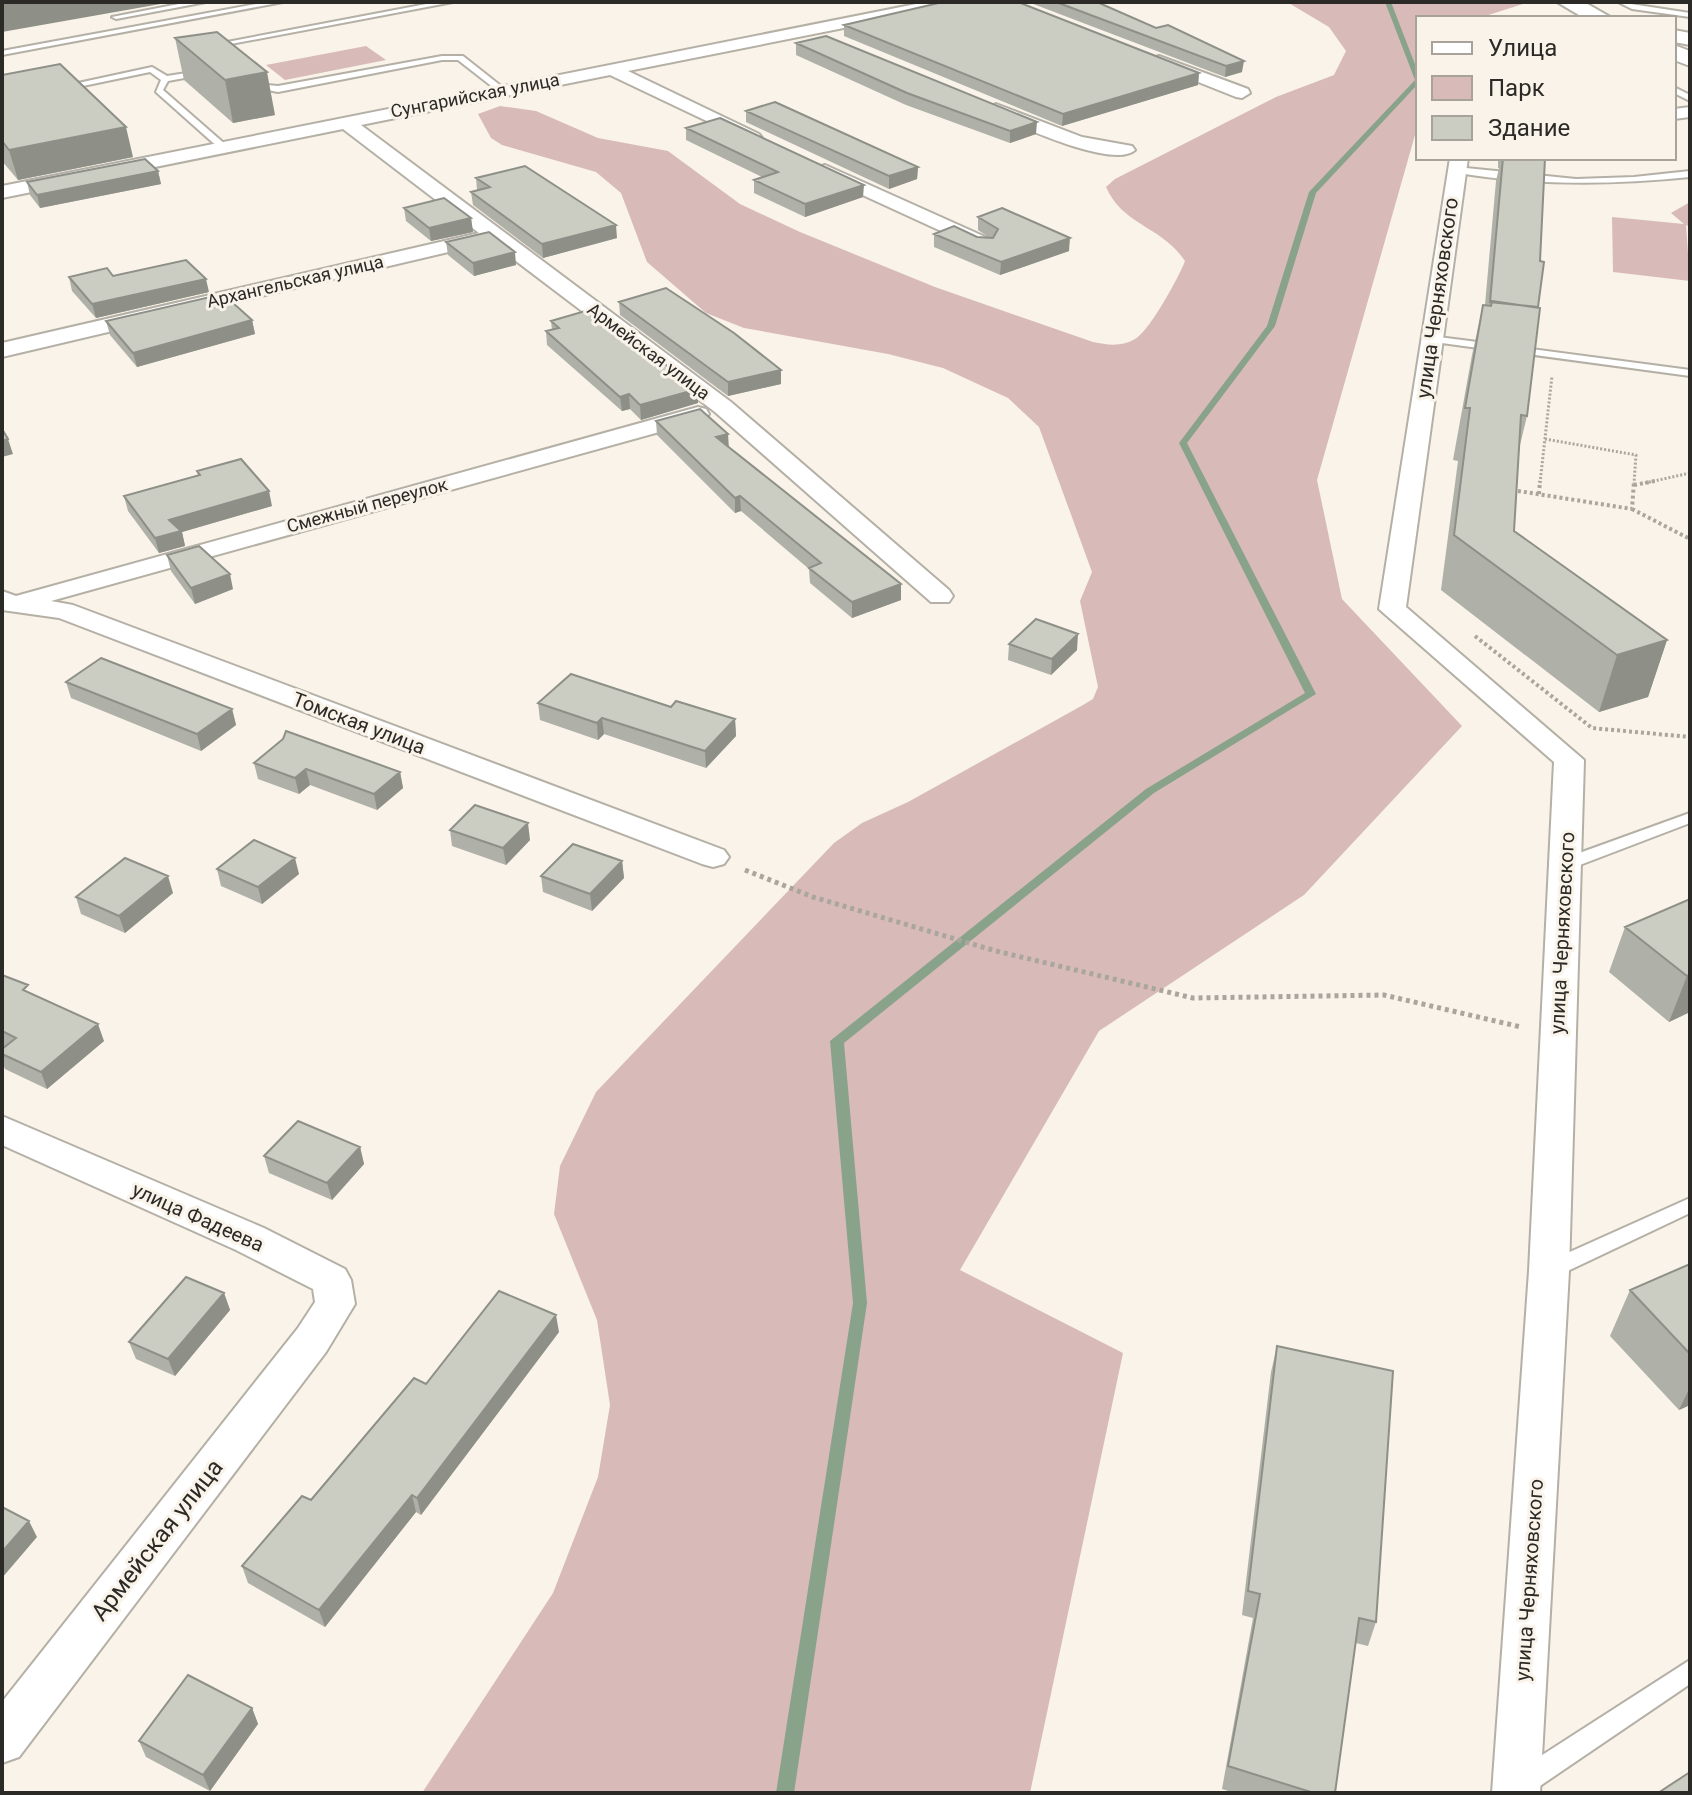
<svg xmlns="http://www.w3.org/2000/svg" width="1692" height="1795" viewBox="0 0 1692 1795" font-family="Roboto,sans-serif">
<rect width="100%" height="100%" fill="#f9f3e9"/>
<path fill="#d8bbb9" d="M1287 2 1523 4 1479 18H1418V134L1415 135 1317 480 1342 599 1462 726 1304 895 1099 1031 960 1270 1123 1353 1030 1793H422L553 1593 598 1477 610 1405 597 1320 554 1214 560 1166 596 1092 834 843 862 823 908 802 1083 705 1093 699 1098 687 1080 601 1092 572 1039 427 1008 398 943 368 888 354 744 328 706 313 647 262 621 193 596 172 502 145 491 138 478 114 500 106 536 111 598 138 668 151 740 204 800 232 935 287 1093 342C1108 345 1121 347 1135 339 1149 332 1179 277 1185 261 1162 226 1123 226 1106 187L1115 179 1276 97 1334 75 1346 51 1329 27Z
M366 46 386 60 285 80 266 65Z
M1690 202V227L1686 225 1690 281 1613 272 1612 217 1684 224 1671 213Z"/>
<g fill="none" stroke-linecap="round" stroke-linejoin="round">
<path fill="#89a28a" fill-rule="evenodd" d="M1385 2H1391L1418 72V84L1316 193 1275 326 1187 443 1316 694 1154 793 844 1043 867 1303 794 1793H776L853 1303 830 1041 1146 789 1305 693 1179 443 1267 326 1309 192 1415 80Z"/>
<defs>
<path id="service" d="M189 2H206L116 19 112 17Z
M267 2H283L2 55V51Z
M437 2H453L215 47 211 45Z
M1618 2 1690 13V17L1632 9Z
M442 56H463L506 90 499 92 458 60H442L278 92 262 89 247 77 254 75 267 85 278 86Z
M152 67 167 76 206 70V74L168 81 163 90 226 145V149H220L156 92 161 80 150 72 59 91 55 88Z
M1674 87 1690 95V101L1674 93Z
M1456 167 1576 179 1634 177 1690 171V177C1611 185 1532 186 1453 172V168Z
M1431 336 1493 344 1498 347 1493 350 1427 341V337Z
M1516 347 1690 370V376L1512 352V348Z
M1690 813V823L1572 868H1560L1558 864 1560 860Z
M1690 1198V1213L1557 1276 1550 1278 1543 1276 1540 1270 1543 1264Z
M1690 1660V1684L1534 1790 1525 1793 1516 1790 1513 1781 1516 1772Z"/>
<path id="minor" d="M926 2H957L949 7 628 71 759 134 762 138 759 142 753 143 610 75 361 125 731 402 949 590 953 596 949 602H931L715 412 491 242 2 357V343L479 233 343 129 2 198V186Z
M1159 56 1248 89 1250 93 1242 98 1236 97 1153 64V58Z
M996 104 1082 137 1132 146 1135 150C1114 170 1015 124 990 113L987 109Z
M1690 107V117L1674 119V109Z
M1450 158H1468L1406 607 1584 760 1569 1271 1540 1793H1492L1529 1271 1554 762 1379 609Z
M825 165 992 240 995 244 985 250 978 248 819 175 816 171 819 167Z
M698 407 706 409 709 414 706 419 51 601 73 605 724 850 729 857 724 864 713 867 702 864 59 618 2 610V591L16 596Z
M2 1116 264 1228 345 1269 351 1280 355 1304 326 1352 19 1757 2 1763V1702L298 1328 315 1302 313 1289 236 1250 2 1145Z"/>
<path id="tertiary" d="M1674 30 1690 33V45L1674 42Z"/>
<path id="secondary" d="M1557 2H1584L1612 18H1584Z
M1674 45 1690 51V66L1674 60Z"/>
</defs>
<use href="#service" stroke="#b5b0a6" stroke-width="4"/>
<use href="#minor" stroke="#b5b0a6" stroke-width="4"/>
<use href="#tertiary" stroke="#b5b0a6" stroke-width="4"/>
<use href="#secondary" stroke="#b5b0a6" stroke-width="4"/>
<path stroke="#aaa69e" stroke-width="3" stroke-dasharray="2 2" stroke-linecap="butt" d="M1545 439 1636 455 1634 483
M1540 483 1552 376
M1645 483 1690 473"/>
<path stroke="#aaa69e" stroke-width="4" stroke-dasharray="3 3" stroke-linecap="butt" d="M1634 485 1655 481
M1512 490 1632 509 1634 481
M1539 494 1540 481
M1632 509 1690 539
M1475 636 1592 728 1690 737"/>
<path stroke="#aaa69e" stroke-width="5" stroke-dasharray="4 4" stroke-linecap="butt" d="M745 870 813 897 996 951 1193 998 1384 995 1521 1027"/>
<use href="#service" fill="#fff" fill-rule="evenodd"/>
<use href="#minor" fill="#fff" fill-rule="evenodd"/>
<use href="#tertiary" fill="#fff" fill-rule="evenodd"/>
<use href="#secondary" fill="#fff" fill-rule="evenodd"/>
</g>
<path fill="#afb0a8" d="M1028 2H1097L1242 72 1225 77Z
M844 25 1199 73 1198 85 1062 126 844 36Z
M175 38 275 115 233 123 184 80Z
M796 43 1036 134 1010 143 906 105 796 55Z
M2 75 133 157 18 180 2 161Z
M746 111 918 167 917 179 889 189 746 122Z
M686 128 863 197 805 217 754 193V180L762 177 686 140Z
M1498 158H1545L1527 416 1519 449 1514 531 1667 640 1648 697 1599 712 1441 590 1458 461 1453 460 1472 355 1483 305H1485L1496 181 1499 168H1498Z
M158 171 161 184 40 208 30 195 27 182Z
M476 178 617 238 543 258 473 205 471 192 477 190Z
M404 208 471 218 473 232 431 241 406 221Z
M978 217 1069 251 1000 275 934 247V234L990 238 978 230Z
M446 242 516 265 474 276 448 255Z
M113 276 209 292 96 318 72 291 69 277Z
M619 302 781 384 728 396 620 315Z
M252 320 255 334 137 367 110 335 106 321Z
M551 321 698 403 641 420 630 409 622 411 547 345 546 331 552 330Z
M656 421 729 447 901 584V600L852 618 810 583 809 569 741 511 735 513 657 435Z
M197 471 272 506 182 532 185 546 159 553 128 511 124 496 198 475Z
M167 555 233 589 195 604 171 571Z
M1009 644 1077 650 1051 675 1008 660Z
M66 682 232 709 236 725 201 751 71 698Z
M538 703 735 719 736 736 706 768 604 734 598 740 540 720Z
M254 763 400 772 403 788 377 810 310 785 299 794 258 779Z
M450 830 530 840 506 865 452 846Z
M622 861 624 878 592 911 543 892 541 876Z
M217 869 299 874 262 904 221 886Z
M173 893 125 933 81 914 76 897Z
M1690 899V1012L1669 1022 1609 972 1625 927Z
M2 975 104 1041 47 1089 5 1069 2 1062V1049L5 1047 2 1045Z
M360 1147 364 1164 332 1200 269 1173 264 1156Z
M1690 1264V1405L1679 1410 1610 1336 1630 1290Z
M224 1293 230 1310 175 1376 136 1359 129 1342Z
M559 1332 421 1515 416 1512 325 1627 248 1583 242 1566 311 1500 426 1384Z
M1277 1346 1376 1622 1368 1646 1356 1643 1335 1793H1235L1222 1789 1253 1618 1242 1615 1271 1372Z
M252 1708 258 1724 210 1791 146 1757 139 1741Z"/>
<path fill="#8e9088" d="M16 2H172L2 32V4Z
M1244 61 1242 72 1225 77 1226 66Z
M267 72 275 115 233 123 225 80Z
M1199 73 1198 85 1062 126 1063 114Z
M1037 122 1036 134 1010 143V131Z
M126 127 133 157 18 180 9 150Z
M918 167 917 179 889 189V176Z
M158 171 161 184 40 208 37 195Z
M864 185 863 197 805 217V204Z
M471 218 473 232 431 241 429 228Z
M616 225 617 238 543 258 542 244Z
M1070 238 1069 251 1000 275 1001 262Z
M515 252 516 265 474 276 473 263Z
M206 279 209 292 96 318 92 304Z
M252 320 255 334 137 367 133 353Z
M781 370V384L728 396V382Z
M698 389V403L641 420 640 405Z
M629 394 630 409 622 411 620 397Z
M728 434 729 449 716 437Z
M8 439 13 454 2 457V441Z
M269 491 272 506 182 532 185 546 159 553 155 538 169 520Z
M740 496 741 511 735 513V498Z
M230 574 233 589 195 604 191 588Z
M901 584V600L852 618V602Z
M1078 634 1077 650 1051 675 1052 659Z
M1667 640 1648 697 1599 712 1617 655Z
M232 709 236 725 201 751 197 734Z
M602 718 604 734 598 740 597 723Z
M735 719 736 736 706 768 705 751Z
M306 769 310 785 299 794 295 778Z
M400 772 403 788 377 810 374 794Z
M528 823 530 840 506 865 503 848Z
M295 858 299 874 262 904 258 887Z
M622 861 624 878 592 911 590 894Z
M168 876 173 893 125 933 119 916Z
M1690 974V1012L1669 1022 1687 976Z
M98 1024 104 1041 47 1089 41 1072Z
M360 1147 364 1164 332 1200 327 1183Z
M224 1293 230 1310 175 1376 168 1359Z
M556 1315 559 1332 421 1515 417 1498Z
M1690 1387V1405L1679 1410Z
M412 1495 416 1512 325 1627 319 1610Z
M29 1521 37 1537 2 1578V1552Z
M252 1708 258 1724 210 1791 203 1775Z"/>
<path fill="#cbcdc3" stroke="#8e9088" stroke-width="2" d="M943 2H1018L1199 73 1063 114 844 25Z
M1056 2H1097L1156 28 1168 25 1244 61 1226 66Z
M217 32 267 72 225 80 175 38Z
M826 36 1037 122 1010 131 907 93 796 43Z
M60 64 126 127 9 150 2 141V75Z
M775 102 918 167 889 176 746 111Z
M720 118 864 185 805 204 754 180 778 172 686 128Z
M1503 158H1545L1540 261 1544 262 1538 307 1490 302Z
M145 159 158 171 37 195 27 182Z
M525 166 616 225 542 244 471 192 490 187 476 178Z
M444 198 471 218 429 228 404 208Z
M1002 208 1070 238 1001 262 934 234 954 226 977 237 993 238 998 229 978 217Z
M489 232 515 252 473 263 446 242Z
M186 260 206 279 92 304 69 277 107 268 113 276Z
M666 288 734 333 781 370 728 382 619 302Z
M223 294 252 320 133 353 106 321Z
M1492 301 1540 308 1527 416 1521 415 1514 531 1667 640 1617 655 1454 535 1470 408H1465L1483 305 1491 306Z
M592 309 698 389 640 405 629 394 620 397 546 331 559 328 551 321Z
M700 409 728 434 716 437 901 584 852 602 809 568 821 563 740 496 735 498 656 421Z
M2 429 8 439 2 441Z
M241 459 269 491 169 520 181 531 155 538 124 496 200 475 197 471Z
M199 546 230 574 191 588 167 555Z
M1036 619 1078 634 1052 659 1009 644Z
M101 658 232 709 197 734 66 682Z
M571 674 671 707 676 701 735 719 705 751 602 718 597 723 538 703Z
M286 731 400 772 374 794 306 769 295 778 254 763 283 739Z
M475 805 528 823 503 848 450 830Z
M254 840 295 858 258 887 217 869Z
M573 844 622 861 590 894 541 876Z
M125 858 168 876 119 916 76 897Z
M1690 899V974L1687 976 1625 927Z
M2 975 28 985 23 990 98 1024 41 1072 2 1054V1049L16 1038 2 1031Z
M298 1121 360 1147 327 1183 264 1156Z
M1690 1264V1354L1630 1290Z
M186 1277 224 1293 168 1359 129 1342Z
M499 1291 556 1315 417 1498 412 1495 319 1610 242 1566 302 1496 311 1500 414 1378 426 1384Z
M1277 1346 1393 1371 1376 1622 1359 1618 1335 1793H1314L1228 1766 1260 1594 1248 1591Z
M2 1507 29 1521 2 1552Z
M188 1675 252 1708 203 1775 139 1741Z
M1690 1772V1793H1658Z"/>
<g text-anchor="middle" dominant-baseline="central" stroke-width="6" stroke-linejoin="round" paint-order="stroke">
<g font-size="18" fill="#2c2a26" stroke="#f9f3e9">
<text transform="translate(475 95) rotate(-11)">Сунгарийская улица</text>
<text transform="translate(295 281) rotate(-13)">Архангельская улица</text>
<text transform="translate(649 351) rotate(37)">Армейская улица</text>
<text transform="translate(367 505) rotate(-15)">Смежный переулок</text>
</g>
<g font-size="20" fill="#2c2a26" stroke="#f9f3e9">
<text transform="translate(1437 298) rotate(-82)">улица Черняховского</text>
<text transform="translate(359 723) rotate(21)">Томская улица</text>
<text transform="translate(1562 933) rotate(-87)">улица Черняховского</text>
<text transform="translate(198 1217) rotate(24)">улица Фадеева</text>
<text transform="translate(1529 1580) rotate(-86)">улица Черняховского</text>
</g>
<g font-size="24" fill="#2c2a26" stroke="#f9f3e9">
<text transform="translate(157 1540) rotate(-52)">Армейская улица</text>
</g>
</g>
<rect width="1692" height="1795" fill="none" stroke="#2c2a26" stroke-width="8"/>
<rect x="1416" y="16" width="260" height="144" fill="#f9f3e9" stroke="#a7a39b" stroke-width="2"/>
<rect x="1432" y="42" width="40" height="12" fill="#ffffff" stroke="#a7a39b" stroke-width="2"/>
<text x="1488" y="56" font-size="24" fill="#2c2a26">Улица</text>
<rect x="1432" y="76" width="40" height="24" fill="#d8bbb9" stroke="#a7a39b" stroke-width="2"/>
<text x="1488" y="96" font-size="24" fill="#2c2a26">Парк</text>
<rect x="1432" y="116" width="40" height="24" fill="#cbcdc3" stroke="#a7a39b" stroke-width="2"/>
<text x="1488" y="136" font-size="24" fill="#2c2a26">Здание</text>
</svg>
